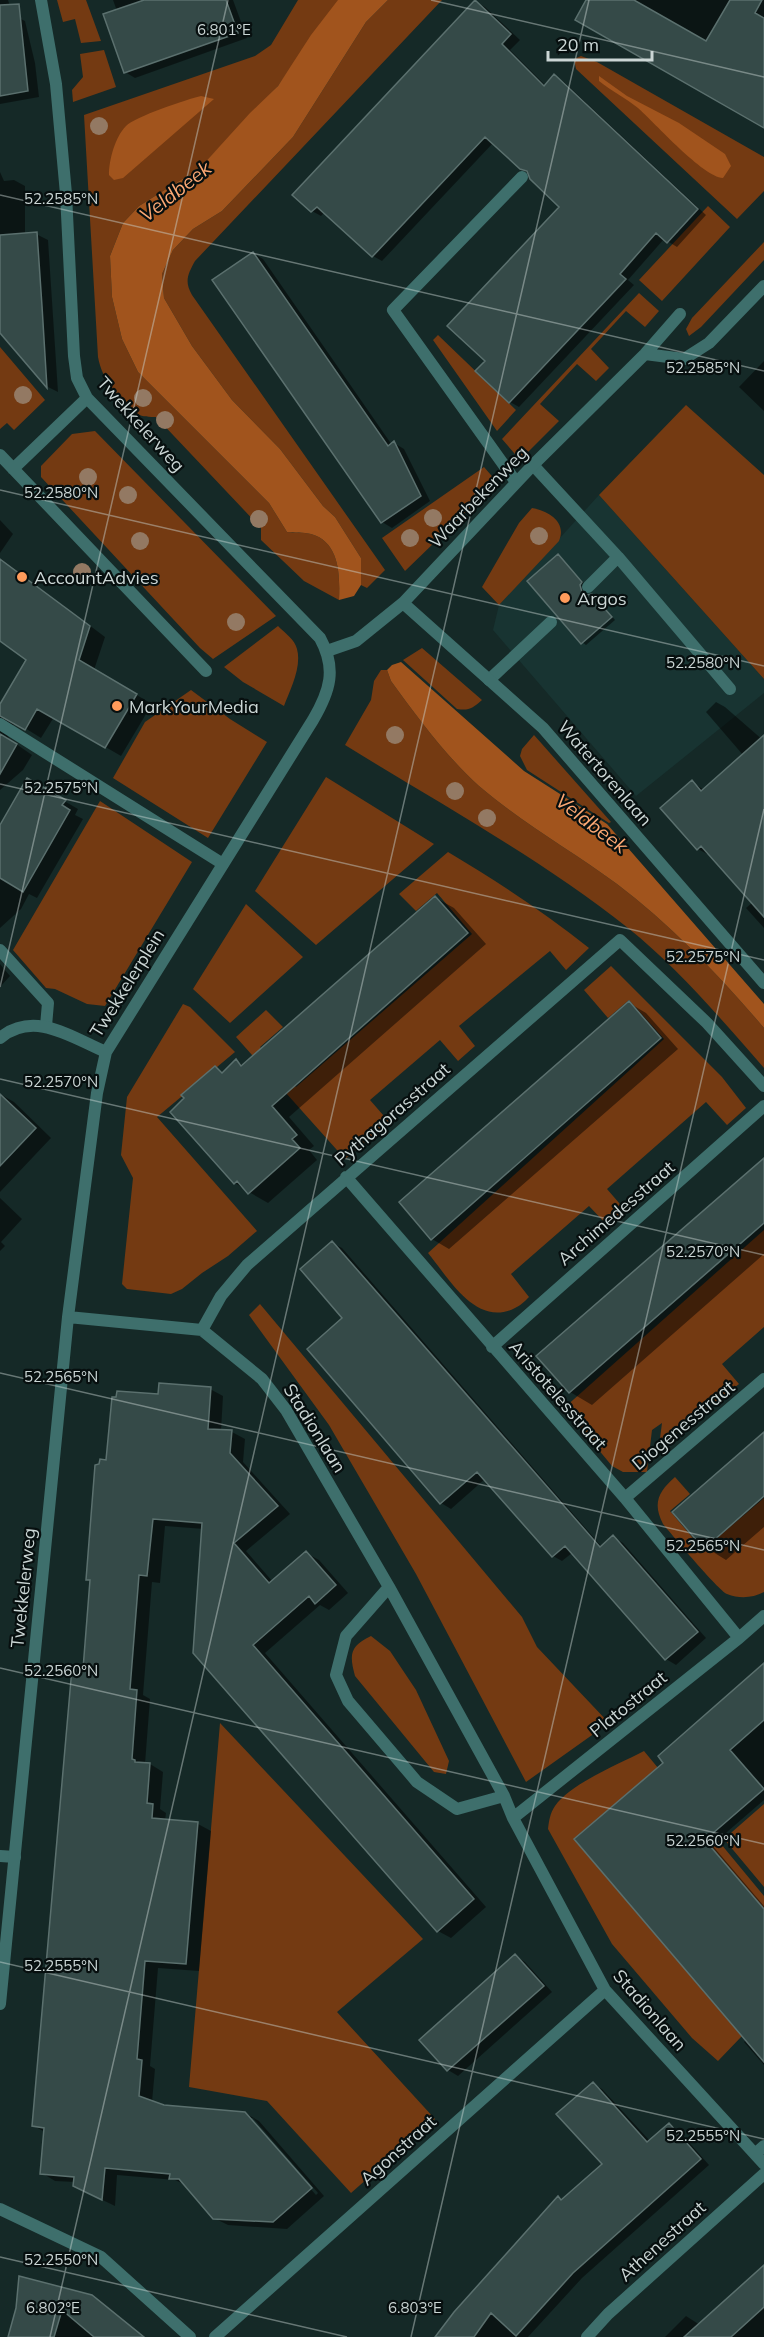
<svg xmlns="http://www.w3.org/2000/svg" width="764" height="2337" viewBox="0 0 764 2337" font-family="Mulish,sans-serif">
<rect width="100%" height="100%" fill="#152927"/>
<path fill="#183432" d="M599 495 764 679V693L636 796 493 630 499 605Z"/>
<path fill="#743a12" d="M57 0H86L101 41 81 43 75 19 63 22Z
M298 0H339L278 86 200 168 139 206 123 223 110 256 112 297 122 339 138 372 269 503 287 532C294 533 304 532 311 534 340 542 340 576 339 600L304 581 261 540V528L156 417C150 417 142 417 138 414 119 401 102 380 98 357L84 115 255 56 271 45Z
M388 0H442L195 261C188 274 184 281 192 295L385 570 367 588 361 585V558L335 517 323 506 280 449 232 400 192 346 164 298 162 274 173 250 193 229 222 211 293 137 366 22Z
M104 50 116 87 73 102 72 90 83 77 80 54Z
M581 56 597 62 764 157V191L737 219 576 69 574 59Z
M708 206 730 227 662 301 639 280Z
M764 242V260L701 327 689 336 686 329 692 318Z
M639 293 659 311 645 327 626 311 591 349 609 368 596 381 577 364 540 404 559 421 520 460 502 439Z
M438 335 516 410 497 431 433 340Z
M0 347 45 400 14 430 7 423 0 429Z
M686 405 764 475V679L599 495Z
M95 431 276 616 213 659 200 648 41 477V466L72 434Z
M484 467 497 482 405 571 382 538Z
M532 508C549 511 567 522 559 541L499 605 482 587 519 523Z
M278 626C285 633 295 640 297 649 302 667 290 690 284 706L243 682 224 667Z
M422 648 482 700C473 708 469 711 457 709L403 660Z
M381 670H387L391 681C418 718 445 755 479 786 522 823 572 851 617 884 671 925 720 976 764 1028V1068C722 1020 678 968 628 928 540 858 440 804 345 745L371 700 374 681Z
M191 690 230 719 267 742 208 838 113 778 145 722Z
M534 735 611 822 609 823 527 770 520 756 522 749Z
M326 777 434 844 316 945 255 891Z
M100 801 192 862 105 1006 87 1004 55 989 46 988 13 950Z
M448 852C497 881 545 913 589 948L566 970 550 951 459 1026 475 1046 458 1061 440 1040 370 1100 390 1123 345 1159 236 1037 266 1010 283 1027 260 1047 296 1087 472 934 437 893 416 911 399 894Z
M246 904 303 957 230 1023 193 989Z
M611 966 722 1077 746 1108 727 1125 706 1102 607 1189 626 1211 609 1227 589 1206 511 1274 529 1297C525 1301 520 1306 515 1308 476 1328 448 1277 428 1253L664 1039 629 1000 608 1018 584 990Z
M183 1004 190 1007 235 1052 157 1117 257 1231 228 1256 202 1273 182 1289 171 1294 127 1289 122 1284 133 1178 121 1155 127 1097Z
M764 1230V1327L722 1364 739 1384 659 1446 662 1423 652 1430 647 1472H623L612 1466 564 1408Z
M260 1304 522 1617 537 1647 609 1723 526 1782 416 1574 329 1425 249 1315Z
M675 1477 690 1494 670 1511 703 1550 764 1498V1592C752 1598 740 1599 727 1594 718 1590 673 1536 663 1524 652 1503 659 1491 675 1477Z
M371 1636 390 1651 416 1690 449 1761 446 1774 434 1772 355 1676C349 1654 350 1646 371 1636Z
M220 1723 423 1939 337 2012 435 2119 351 2193 267 2101 189 2087Z
M644 1751 764 1896V2013L718 2061 692 2038 612 1944 548 1829C549 1821 550 1813 555 1806 570 1784 619 1764 644 1751Z
M764 1804V1887L724 1839Z"/>
<path fill="#a1541d" d="M338 0H388L366 22 293 137 222 211 193 229 173 250 162 274 164 298 192 346 232 400 280 449 323 506 335 517 361 558V585L354 596 339 600C340 576 340 542 311 534 304 532 294 533 287 532L269 503 138 372 122 339 112 297 110 256 123 223 139 206 200 168 250 113 278 86 311 35Z
M599 76 627 96 679 123 725 154 731 166 723 178C703 177 655 123 638 108 626 98 611 91 599 81Z
M201 96 214 99 123 178 114 180 109 175C109 160 115 137 126 126 134 117 188 99 201 96Z
M401 662 524 771 607 824 764 1004V1028C720 976 671 925 617 884 572 851 522 823 479 786 445 755 418 718 391 681L387 670 392 665Z"/>
<path fill="#0007" fill-rule="evenodd" d="M0 0H8L13 15 25 21 35 63 39 97 0 104Z
M113 0H233L247 38 135 78 125 72 117 11Z
M588 0H764V126Z
M476 2 485 7 520 40 510 50 546 86 555 76 564 82 706 215 677 247 664 239 628 280 634 285 519 407 510 402 478 371 488 361 561 207 530 173 521 168 493 143 382 261 373 256 325 212 321 216 312 211Z
M0 172 4 181 14 180 25 186V235L36 234 48 240 58 392 48 387 0 331Z
M253 253 263 259 392 445 394 443 404 449 430 501 392 528 382 522 214 280Z
M764 361V411L739 387Z
M0 520 13 534 0 553Z
M558 556 586 585 584 589 586 597 592 595 597 598 615 620 586 645 582 642Z
M0 558 105 637 94 670 152 704 121 756 54 717 41 738 20 725H12L7 733 9 739 32 755 23 770 0 790V708L28 659 0 640Z
M716 702 725 707 764 741V928L746 908 753 902 709 852 707 854 698 849 662 808 692 782 704 790 743 755 706 712Z
M28 780 78 809 75 815 83 819 37 898 29 894 21 909 0 928V829Z
M436 898 454 908 486 944 289 1117 314 1146 309 1150 317 1160 268 1203 249 1192 235 1183 215 1068 224 1073 236 1061 244 1066Z
M0 964 10 976 0 987Z
M629 1003 646 1013 678 1049 449 1249 432 1239Z
M0 1094 14 1102 51 1138 0 1192Z
M764 1160V1254L592 1405 570 1392Z
M0 1198 22 1219 1 1242 5 1246 0 1251Z
M332 1243 342 1248 602 1547 613 1537 623 1543 706 1638 676 1665 666 1659 572 1553 562 1561 553 1556 485 1479 451 1509 441 1503 309 1349 344 1318Z
M210 1389 223 1396 221 1431 232 1432 245 1439 243 1462 290 1514 246 1551 273 1582 306 1553 319 1560 348 1593 329 1610 320 1605 265 1653 486 1907 451 1938 438 1931 195 1653 204 1529 165 1526 160 1583 152 1582 143 1695 150 1699 145 1764H150L163 1772 160 1809 166 1813 165 1821 198 1824 211 1831 199 1971 158 1968 150 2066 155 2069 152 2102 164 2106 245 2113 259 2121 324 2196 287 2229 228 2225 214 2218 186 2185 175 2180 117 2175 115 2206 88 2193 75 2182 55 2181 42 2173 45 2132 34 2126 84 1670 92 1581 88 1579 107 1461 159 1396ZM249 2118H253L318 2193 316 2195Z
M764 1434V1527L726 1560 705 1547Z
M764 1665V1800L712 1845 764 1906V2065L744 2042 747 2039 666 1763Z
M516 1956 525 1962 552 1992 458 2076 448 2070 421 2040Z
M593 2084 602 2089 650 2141 669 2124 678 2130 709 2165 582 2278 528 2337H437L558 2198 563 2201 604 2164Z
M764 2267V2337H665L686 2316 700 2325Z
M91 2297 144 2337H10L17 2308Z"/>
<path fill="#354a48" stroke="#5b706e" stroke-width="1.5" d="M144 0H226L238 33 124 73 103 14Z
M475 0 511 34 502 44 544 86 554 74 698 209 667 243 656 233 620 274 626 279 509 403 475 371 485 361 447 326 559 207 530 179 527 171 520 169 485 137 372 257 317 207 311 212 292 195Z
M586 0H634L706 41 730 0H762L755 13 764 18V128L575 20Z
M19 4 28 91 0 96V5Z
M37 232 42 306 47 388 0 333V235Z
M253 252 388 446 394 441 421 496 381 523 212 280Z
M558 554 582 582 580 585 582 592 586 595 592 594 612 617 581 644 527 581Z
M0 559 90 626 79 660 137 694 105 748 37 709 25 730 0 716V704L26 660 0 641Z
M0 734 17 744 0 774Z
M764 735V917L701 846 697 850 660 808 692 780 701 791Z
M27 778 66 800 62 805 70 810 23 892 0 878V825Z
M435 896 468 933 272 1106 297 1135 292 1139 300 1148 248 1194 237 1181 234 1184 170 1112 184 1098 181 1095 215 1066 222 1073 236 1059 241 1066Z
M629 1001 661 1038 431 1240 399 1202Z
M0 1094 36 1128 0 1166Z
M764 1158V1223L569 1393 536 1356Z
M332 1241 600 1547 613 1535 698 1632 665 1660 565 1546 552 1557 477 1472 440 1504 307 1349 342 1318 300 1269Z
M159 1383 211 1387 208 1429 232 1430 230 1453 278 1506 234 1543 269 1583 306 1551 336 1585 315 1604 309 1596 253 1645 474 1899 437 1932 193 1653 202 1523 153 1519 147 1576 139 1575 130 1689 137 1690 132 1759 135 1760V1762L150 1763 147 1803 153 1804 152 1818 198 1822 186 1964 145 1961 137 2059 142 2060 139 2096 164 2105 245 2112 312 2188 273 2222 213 2219 179 2179H169L170 2174 105 2168 102 2200 73 2186 74 2177 40 2174 44 2128 32 2126 72 1668 83 1669 90 1580H86L95 1465 99 1464 100 1459 106 1460 112 1397H116L117 1391 158 1394Z
M764 1432V1496L704 1549 672 1512Z
M764 1663V1720L730 1750 764 1789 705 1840 764 1909V2062L574 1839 663 1763 658 1756Z
M515 1954 544 1986 447 2071 419 2040Z
M593 2082 647 2142 669 2123 701 2159 573 2273 516 2336 491 2313 474 2337H435L454 2312 558 2196 561 2200 602 2164 556 2114Z
M764 2265V2307L731 2337H684Z
M19 2276 92 2295 144 2337H94L62 2310 54 2337H8L16 2308Z"/>
<g fill="none" stroke-linecap="round" stroke-linejoin="round">
<path stroke="#3e6f6c" stroke-width="12" d="M533 465 618 557 730 689
M516 482 393 310 522 177
M588 587 618 557
M489 680 551 622
M0 1856 15 1857"/>
<path stroke="#3e6f6c" stroke-width="12" d="M0 950 48 1003 46 1026"/>
<path stroke="#3e6f6c" stroke-width="12" d="M645 354 684 359 709 343 764 286
M0 455 206 671
M13 469 87 398
M403 603 543 728 764 983
M327 651 356 641 403 603 533 465 645 354 680 314
M0 724 223 864
M0 1038C34 1010 71 1037 106 1052
M346 1177 625 1498 739 1638
M68 1317 202 1330 262 1379 286 1410 389 1587 504 1796 513 1818 605 1990 764 2164
M202 1330 221 1296 247 1265 620 940 707 1023 764 1086
M492 1347 764 1106
M625 1498 764 1379
M389 1587 346 1636 336 1675 348 1701 417 1782 457 1809 504 1796
M513 1818 739 1638 764 1616
M0 2004 68 1317 97 1093 106 1052 313 720C330 691 337 669 320 638L87 398 77 378 74 356 66 194 56 84 41 0
M755 2154 764 2146
M0 2209 101 2257 190 2337
M215 2337 605 1990
M587 2337 608 2314 764 2174"/>
</g>
<g fill="#937963">
<circle cx="99" cy="126" r="9"/>
<circle cx="23" cy="395" r="9"/>
<circle cx="143" cy="398" r="9"/>
<circle cx="165" cy="420" r="9"/>
<circle cx="88" cy="477" r="9"/>
<circle cx="128" cy="495" r="9"/>
<circle cx="433" cy="518" r="9"/>
<circle cx="259" cy="519" r="9"/>
<circle cx="539" cy="536" r="9"/>
<circle cx="410" cy="538" r="9"/>
<circle cx="140" cy="541" r="9"/>
<circle cx="82" cy="572" r="9"/>
<circle cx="236" cy="622" r="9"/>
<circle cx="395" cy="735" r="9"/>
<circle cx="455" cy="791" r="9"/>
<circle cx="487" cy="818" r="9"/>
</g>
<path fill="none" stroke="#cbd6d5" stroke-width="1.5" stroke-opacity="0.45" d="M431 0 764 77M0 195 764 371M0 490 764 666M0 784 764 960M0 987 228 0M0 1079 764 1255M0 1373 764 1550M0 1668 764 1844M0 1962 764 2139M0 2257 347 2337M50 2337 589 0M411 2337 764 809"/>
<g fill="#ff9b5b" stroke="#070f0f" stroke-width="2">
<circle cx="22" cy="577" r="6"/>
<circle cx="565" cy="598" r="6"/>
<circle cx="117" cy="706" r="6"/>
</g>
<g text-anchor="middle" dominant-baseline="central" stroke-width="4.5" stroke-linejoin="round" paint-order="stroke">
<g font-size="18" fill="#cbd6d5" stroke="#070f0f">
<text transform="translate(141 424) rotate(48)">Twekkelerweg</text>
<text transform="translate(478 497) rotate(-46)">Waarbekenweg</text>
<text transform="translate(605 773) rotate(49)">Watertorenlaan</text>
<text transform="translate(127 983) rotate(-58)">Twekkelerplein</text>
<text transform="translate(392 1114) rotate(-41)">Pythagorasstraat</text>
<text transform="translate(616 1213) rotate(-41)">Archimedesstraat</text>
<text transform="translate(558 1395) rotate(49)">Aristotelesstraat</text>
<text transform="translate(683 1425) rotate(-40)">Diogenesstraat</text>
<text transform="translate(315 1428) rotate(58)">Stadionlaan</text>
<text transform="translate(23 1588) rotate(-84)">Twekkelerweg</text>
<text transform="translate(628 1704) rotate(-39)">Platostraat</text>
<text transform="translate(650 2010) rotate(49)">Stadionlaan</text>
<text transform="translate(398 2150) rotate(-42)">Agonstraat</text>
<text transform="translate(662 2241) rotate(-42)">Athenestraat</text>
</g>
<g font-size="18" fill="#cbd6d5" stroke="#070f0f" text-anchor="start">
<text x="34" y="577">AccountAdvies</text>
<text x="577" y="598">Argos</text>
<text x="129" y="706">MarkYourMedia</text>
</g>
<g font-size="20" font-style="italic" fill="#fca874" stroke="#070f0f">
<text transform="translate(175 191) rotate(-38)">Veldbeek</text>
<text transform="translate(592 823) rotate(37)">Veldbeek</text>
</g>
</g>
<g font-size="15" text-anchor="middle" fill="#cbd6d5" stroke="#070f0f" stroke-width="4.5" stroke-linejoin="round" paint-order="stroke">
<text x="224" y="35">6.801°E</text>
<text x="61" y="204">52.2585°N</text>
<text x="703" y="373">52.2585°N</text>
<text x="61" y="498">52.2580°N</text>
<text x="703" y="668">52.2580°N</text>
<text x="61" y="793">52.2575°N</text>
<text x="703" y="962">52.2575°N</text>
<text x="61" y="1087">52.2570°N</text>
<text x="703" y="1257">52.2570°N</text>
<text x="61" y="1382">52.2565°N</text>
<text x="703" y="1551">52.2565°N</text>
<text x="61" y="1676">52.2560°N</text>
<text x="703" y="1846">52.2560°N</text>
<text x="61" y="1971">52.2555°N</text>
<text x="703" y="2141">52.2555°N</text>
<text x="61" y="2265">52.2550°N</text>
<text x="53" y="2313">6.802°E</text>
<text x="415" y="2313">6.803°E</text>
</g>
<path d="M548 51v9h104v-9" fill="none" stroke="#cbd6d5" stroke-width="3"/>
<text x="557" y="51" font-size="18" fill="#cbd6d5" stroke="#070f0f" stroke-width="4.5" paint-order="stroke">20 m</text>
</svg>
